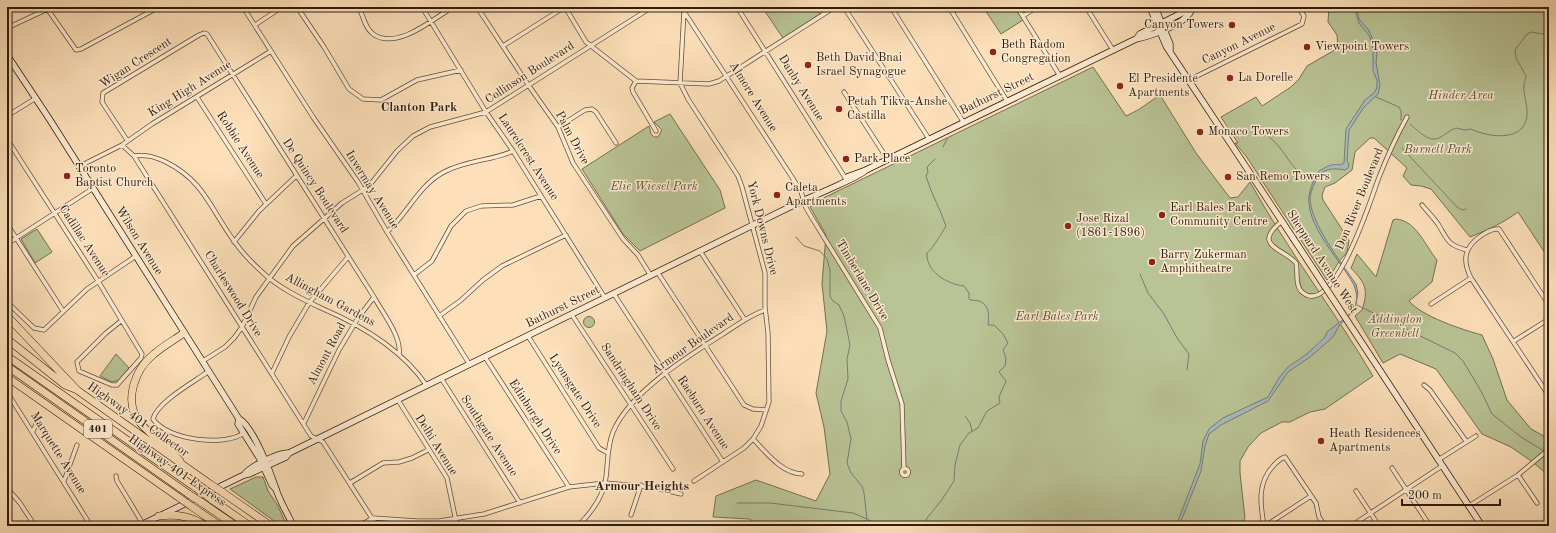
<svg xmlns="http://www.w3.org/2000/svg" width="1556" height="533" viewBox="0 0 1556 533" font-family="'Old Standard TT',serif">
<rect width="100%" height="100%" fill="#fde0ba"/>
<filter id="stains"><feTurbulence type="fractalNoise" baseFrequency=".005" numOctaves="4"/><feColorMatrix values="0 0 0 0 .2 0 0 0 0 .09 0 0 0 0 .02 0 0 0 .5 -.17"/></filter>
<radialGradient id="worn" r=".72"><stop offset=".6" stop-color="#630" stop-opacity="0"/><stop offset="1" stop-color="#630" stop-opacity=".3"/></radialGradient>
<path fill="#b9c395" stroke="#747050" d="M762 7H816L820 14 783 38Z
M983 7H1014L1023 20 1001 34Z
M1329 7H1549V259L1518 212C1503 223 1488 230 1470 237L1431 189 1421 186 1411 185 1403 176 1407 168 1374 138H1370L1355 152 1352 170 1335 183 1325 187 1322 195 1323 200 1349 240 1347 253C1339 259 1334 271 1327 280L1246 156 1235 143H1238L1221 117 1256 97 1262 106 1291 87 1299 79 1307 66 1338 48 1337 35 1328 22Z
M1093 67 1126 116 1138 110 1160 95 1196 153 1230 198 1238 197 1250 182C1287 249 1334 310 1373 376L1325 409 1310 412 1290 422H1282L1261 433 1248 447 1240 461V473L1245 518 1242 526H762L749 519 713 517 716 496 756 480 816 501 830 474 824 427 816 393 827 331 822 284 826 235 809 205Z
M670 114 720 190 725 208 640 251 623 234 582 169 649 126 651 134 654 137H658L662 130 654 122Z
M1396 219C1417 221 1425 246 1437 260L1432 282 1409 301C1421 316 1463 330 1482 335L1493 359 1507 400 1531 429 1549 439V476L1534 463 1511 447 1482 434 1436 369 1400 354 1383 363 1355 316 1362 310C1369 289 1365 283 1351 268L1357 254 1376 277 1393 220Z
M37 229 52 252 35 263 21 239Z
M583.5 322a5.5 5.5 0 1 1 11 0a5.5 5.5 0 1 1-11 0Z
M116 354 129 368 119 380 112 382 100 376Z
M256 477H263L268 491 278 506 287 526H281L230 489Z"/>
<path fill="#a5babc" stroke="#767b76" d="M1354 7H1357L1359 19 1368 29 1375 44 1377 53 1376 63 1380 85 1378 94 1364 107 1349 130 1347 160 1349 165 1348 168 1345 170C1334 168 1327 168 1318 175 1316 182 1311 189 1310 197 1309 221 1342 264 1356 284L1358 293 1355 309 1339 326 1333 337 1310 357 1288 372 1268 401 1221 425 1209 434 1205 446 1201 471 1179 526H1176L1200 464 1203 441 1209 429 1223 418 1268 397 1279 378 1288 367 1307 354 1325 337 1327 332 1349 315 1356 304 1357 296 1354 285C1339 257 1297 218 1312 185 1314 180 1314 176 1318 172 1325 167 1333 163 1340 165L1344 163 1346 129 1365 100 1375 92 1377 87V80L1373 71V49L1370 37 1359 23Z"/>
<g fill="none" stroke-linecap="round" stroke-linejoin="round">
<path stroke="#767b76" stroke-width="1" d="M1376 97 1399 107 1401 111V120
M1410 124C1418 130 1428 143 1439 138 1445 135 1450 130 1456 128L1465 130 1471 129C1487 137 1524 143 1527 116 1528 105 1523 95 1524 85 1524 82 1526 79 1526 76L1516 58 1515 50 1527 34 1531 32 1549 35
M1267 135C1288 151 1289 171 1314 182
M943 147 947 139
M1402 148 1457 207 1462 210 1466 209
M796 237 804 246 820 251 827 259 830 270V296L833 301 839 305 844 316 850 345 847 359 848 379 841 401V411L847 422 851 439 847 463 851 473 862 486 864 493 867 519
M1140 274 1148 293 1164 314 1177 338 1189 354 1187 370
M1357 305 1455 353 1463 361 1481 391 1492 414 1521 437 1549 454
M965 416 970 423 972 431
M737 503H770L853 513 869 520 877 526
M924 526 927 518 941 501 954 481 955 465 960 445 969 433 978 428 987 411 1000 403 999 397 1006 381 999 372 1005 366 1006 358 1003 350 1008 343 1003 334 994 325H988C989 316 990 305 979 301 975 300 973 301 969 299V293L964 286C947 284 926 272 927 253 934 247 941 234 946 226 940 208 931 194 926 176L928 172 927 167 935 159"/>
<defs>
<path id="minor" d="M46 7 76 50 81 49 159 7
M243 7 313 117 358 182 387 232 470 365
M297 7 324 47 349 89 363 99 381 100 417 80 461 70
M359 7C363 16 365 28 373 34 397 51 433 19 453 7
M422 7 486 112 513 151 605 298
M477 7 529 86 558 127 573 163 623 239 638 255 651 276
M565 7 586 42 636 81 709 84 719 81 835 7
M681 7 801 191 805 206 812 218 880 328 888 360 902 404 904 469
M737 7 846 179
M844 7 929 139
M891 7 964 123
M949 7 1007 101
M1017 7 1060 76
M1086 7 1113 50
M684 11 680 83 688 99 738 176 742 187 765 273V307L768 333 769 402 761 426 753 439 744 448 694 481
M1023 16 1037 7
M255 25 282 7
M7 28 52 7
M503 46 560 10 568 7
M1189 80 1302 24 1304 16 1298 7
M636 81 632 88 633 92 656 131
M844 92 888 160
M197 97 266 204
M7 116 36 98
M558 127 585 110 592 109 596 112 616 143
M7 139 98 281 142 354 141 358 117 385H112L79 371 77 362 106 333 121 321
M127 140 102 102 103 93 199 35 204 33 207 34 374 297C382 312 402 337 399 354
M122 145 134 156 311 436 323 442 377 526
M134 156C146 154 155 157 166 162 204 181 210 208 234 241 241 251 250 261 260 270 277 287 300 298 321 308 361 325 402 349 427 386
M78 167 122 145 152 124 271 51
M1422 205C1427 211 1433 217 1438 224 1448 240 1447 245 1467 250
M1282 221C1251 246 1283 248 1296 263 1298 272 1295 286 1302 292 1333 320 1371 199 1378 180 1386 159 1396 137 1407 117
M7 224 63 311
M387 232C408 213 419 185 444 172 466 160 491 161 513 151
M234 242 259 211 296 176
M7 244 92 189
M700 251 745 320
M658 273 744 405 753 409 766 410
M414 275 432 261 451 226 466 211 481 206 513 205 541 196
M614 294 723 462
M7 302 34 328 44 330 87 289 136 256
M1431 304 1471 278
M1549 305 1499 229C1492 228 1487 232 1482 235 1464 247 1462 260 1471 278L1549 396
M572 315 673 469
M439 316 460 301 483 280 502 266 566 235
M528 336 599 448 608 453
M1514 341 1549 319
M485 357 569 487
M203 361 225 347 234 338 242 327 256 297 293 246 342 203 369 186 397 151 413 136 430 127 486 112 652 7
M209 371C194 382 157 402 153 419 167 440 224 447 244 433
M272 373 289 337 309 303 348 257
M441 378 520 503
M1424 385 1430 390 1466 441
M7 392 91 526
M398 400 447 478 457 526
M304 423 339 350 358 318 374 297
M33 431 37 422
M753 439C767 453 781 473 802 474
M1438 460 1476 436
M1392 468 1430 526
M901.5 472a3.5 3.5 0 1 1 7 0a3.5 3.5 0 1 1-7 0Z
M1518 475 1537 503
M116 476 117 481 143 524
M64 481 77 445
M350 483 383 463 399 462 412 458 428 450
M7 488 20 503 35 526
M1356 491 1379 526
M1469 506 1518 475 1549 449
M631 515 641 485
M359 526 373 518 417 521H439L484 514 569 487 605 483 652 487 681 494
M578 526C591 513 604 496 606 477 608 462 607 447 613 432 629 393 688 356 723 334 737 325 750 315 765 310
M1264 526C1260 503 1257 482 1275 464 1278 461 1281 458 1285 457L1316 503 1319 517 1325 526
M1265 526 1311 496
M1351 526 1442 466"/>
<path id="secondary" d="M1150 7 1166 46 1293 238
M1155 7 1170 44V50
M1137 38 1140 34 1186 11 1200 7
M7 55 50 120 239 419C253 426 271 474 276 489 280 502 288 514 293 526
M846 180 847 177 866 170
M1377 366 1482 526
M239 419 238 424 260 459 272 485 276 489
M244 475C249 467 279 452 289 453
M139 526 244 475 249 474 286 457 289 453 804 200C814 196 863 175 866 170L1136 39C1150 36 1184 25 1191 11"/>
<path id="motorway" d="M7 316 77 390 210 484
M7 339 65 385 75 389
M7 356 196 488
M7 366 190 495
M7 377 181 499
M180 461C169 447 154 438 142 425 122 404 134 370 154 354 163 346 174 340 184 333
M222 492 271 526
M211 499 250 526
M201 502 236 526
M191 506 220 526
M159 516C178 514 190 516 206 526"/>
</defs>
<use href="#minor" stroke="#624e38" stroke-width="5"/>
<use href="#secondary" stroke="#2f1d0c" stroke-width="7"/>
<use href="#motorway" stroke="#2f1d0c" stroke-width="8"/>
<use href="#minor" stroke="#feebd2" stroke-width="3.5"/>
<use href="#secondary" stroke="#feebd2" stroke-width="5.5"/>
<use href="#motorway" stroke="#fde0ba" stroke-width="7"/>
<defs>
<path id="secondary-bridge" d="M1293 238 1377 366"/>
<path id="motorway-bridge" d="M210 484 222 492
M196 488 211 499
M190 495 201 502
M181 499 191 506"/>
</defs>
<use href="#secondary-bridge" stroke="#2f1d0c" stroke-width="7" stroke-linecap="butt"/>
<use href="#motorway-bridge" stroke="#2f1d0c" stroke-width="8" stroke-linecap="butt"/>
<use href="#secondary-bridge" stroke="#feebd2" stroke-width="5.5"/>
<use href="#motorway-bridge" stroke="#fde0ba" stroke-width="7"/>
</g>
<g fill="#8f2418" stroke="#feebd2" stroke-width="1.5">
<circle cx="1232" cy="25" r="4"/>
<circle cx="1307" cy="47" r="4"/>
<circle cx="993" cy="52" r="4"/>
<circle cx="808" cy="65" r="4"/>
<circle cx="1230" cy="78" r="4"/>
<circle cx="1120" cy="86" r="4"/>
<circle cx="839" cy="109" r="4"/>
<circle cx="1200" cy="132" r="4"/>
<circle cx="846" cy="159" r="4"/>
<circle cx="67" cy="176" r="4"/>
<circle cx="1228" cy="177" r="4"/>
<circle cx="777" cy="195" r="4"/>
<circle cx="1162" cy="215" r="4"/>
<circle cx="1068" cy="226" r="4"/>
<circle cx="1152" cy="262" r="4"/>
<circle cx="1321" cy="441" r="4"/>
</g>
<g text-anchor="middle" dominant-baseline="central" stroke-width="3" stroke-linejoin="round" paint-order="stroke">
<rect fill="#feebd2" stroke="#6d5b47" stroke-width="1" x="84" y="420" width="28" height="18" rx="3"/>
<g font-size="11" font-weight="bold" fill="#2f1d0c">
<text x="98" y="429">401</text>
</g>
<g font-size="12" fill="#2f1d0c" stroke="#feebd2" text-anchor="start">
<text x="1224" y="25" text-anchor="end">Canyon Towers</text>
<text x="1001" y="45">Beth Radom<tspan x="1001" dy="14">Congregation</tspan></text>
<text x="1315" y="47">Viewpoint Towers</text>
<text x="816" y="58">Beth David Bnai<tspan x="816" dy="14">Israel Synagogue</tspan></text>
<text x="1238" y="78">La Dorelle</text>
<text x="1128" y="79">El Presidente<tspan x="1128" dy="14">Apartments</tspan></text>
<text x="847" y="102">Petah Tikva-Anshe<tspan x="847" dy="14">Castilla</tspan></text>
<text x="1208" y="132">Monaco Towers</text>
<text x="854" y="159">Park Place</text>
<text x="75" y="169">Toronto<tspan x="75" dy="14">Baptist Church</tspan></text>
<text x="1236" y="177">San Remo Towers</text>
<text x="785" y="188">Caleta<tspan x="785" dy="14">Apartments</tspan></text>
<text x="1170" y="208">Earl Bales Park<tspan x="1170" dy="14">Community Centre</tspan></text>
<text x="1076" y="219">Jose Rizal<tspan x="1076" dy="14">(1861-1896)</tspan></text>
<text x="1160" y="255">Barry Zukerman<tspan x="1160" dy="14">Amphitheatre</tspan></text>
<text x="1329" y="434">Heath Residences<tspan x="1329" dy="14">Apartments</tspan></text>
</g>
<g font-size="12" fill="#2f1d0c" stroke="#feebd2">
<text transform="translate(1239 44) rotate(-26)">Canyon Avenue</text>
<text transform="translate(136 63) rotate(-33)">Wigan Crescent</text>
<text transform="translate(530 73) rotate(-33)">Collinson Boulevard</text>
<text transform="translate(801 88) rotate(58)">Danby Avenue</text>
<text transform="translate(190 89) rotate(-32)">King High Avenue</text>
<text transform="translate(997 94) rotate(-26)">Bathurst Street</text>
<text transform="translate(753 97) rotate(58)">Almore Avenue</text>
<text transform="translate(572 138) rotate(62)">Palm Drive</text>
<text transform="translate(240 145) rotate(57)">Robbie Avenue</text>
<text transform="translate(528 157) rotate(57)">Laurelcrest Avenue</text>
<text transform="translate(315 186) rotate(57)">De Quincy Boulevard</text>
<text transform="translate(372 190) rotate(58)">Invermay Avenue</text>
<text transform="translate(1360 199) rotate(-68)">Don River Boulevard</text>
<text transform="translate(762 228) rotate(76)">York Downs Drive</text>
<text transform="translate(84 241) rotate(57)">Cadillac Avenue</text>
<text transform="translate(139 241) rotate(58)">Wilson Avenue</text>
<text transform="translate(1322 262) rotate(57)">Sheppard Avenue West</text>
<text transform="translate(862 280) rotate(59)">Timberlane Drive</text>
<text transform="translate(233 294) rotate(58)">Charleswood Drive</text>
<text transform="translate(330 300) rotate(28)">Allingham Gardens</text>
<text transform="translate(563 307) rotate(-26)">Bathurst Street</text>
<text transform="translate(693 344) rotate(-35)">Armour Boulevard</text>
<text transform="translate(327 354) rotate(-62)">Almont Road</text>
<text transform="translate(631 387) rotate(57)">Sandringham Drive</text>
<text transform="translate(575 391) rotate(57)">Lyonsgate Drive</text>
<text transform="translate(703 413) rotate(57)">Raeburn Avenue</text>
<text transform="translate(535 417) rotate(57)">Edinburgh Drive</text>
<text transform="translate(138 420) rotate(35)">Highway 401 Collector</text>
<text transform="translate(489 436) rotate(57)">Southgate Avenue</text>
<text transform="translate(436 445) rotate(58)">Delhi Avenue</text>
<text transform="translate(58 453) rotate(58)">Marquette Avenue</text>
<text transform="translate(177 471) rotate(35)">Highway 401 Express</text>
</g>
<g font-size="12" font-style="italic" fill="#584f35" stroke="#feebd2">
<text x="1461" y="96">Hinder Area</text>
<text x="1438" y="150">Burnett Park</text>
<text x="654" y="187">Elie Wiesel Park</text>
<text x="1057" y="317">Earl Bales Park</text>
<text x="1395" y="320">Addington<tspan x="1395" dy="14">Greenbelt</tspan></text>
</g>
<g font-size="13" font-weight="bold" fill="#2f1d0c" stroke="#feebd2">
<text x="419" y="107">Clanton Park</text>
<text x="642" y="486">Armour Heights</text>
</g>
</g>
<rect width="1556" height="533" fill="none" stroke="#fde0ba" stroke-width="24"/>
<rect x="8" y="8" width="1540" height="517" fill="none" stroke="#2f1d0c" stroke-width="2"/>
<rect x="12" y="12" width="1532" height="509" fill="none" stroke="#2f1d0c"/>
<path d="M1402 499v6h98v-6" fill="none" stroke="#2f1d0c" stroke-width="2"/>
<text x="1408" y="499" font-size="12" fill="#2f1d0c" stroke="#feebd2" stroke-width="3" paint-order="stroke">200 m</text>
<rect width="100%" height="100%" filter="url(#stains)"/>
<rect width="100%" height="100%" fill="url(#worn)"/>
</svg>
